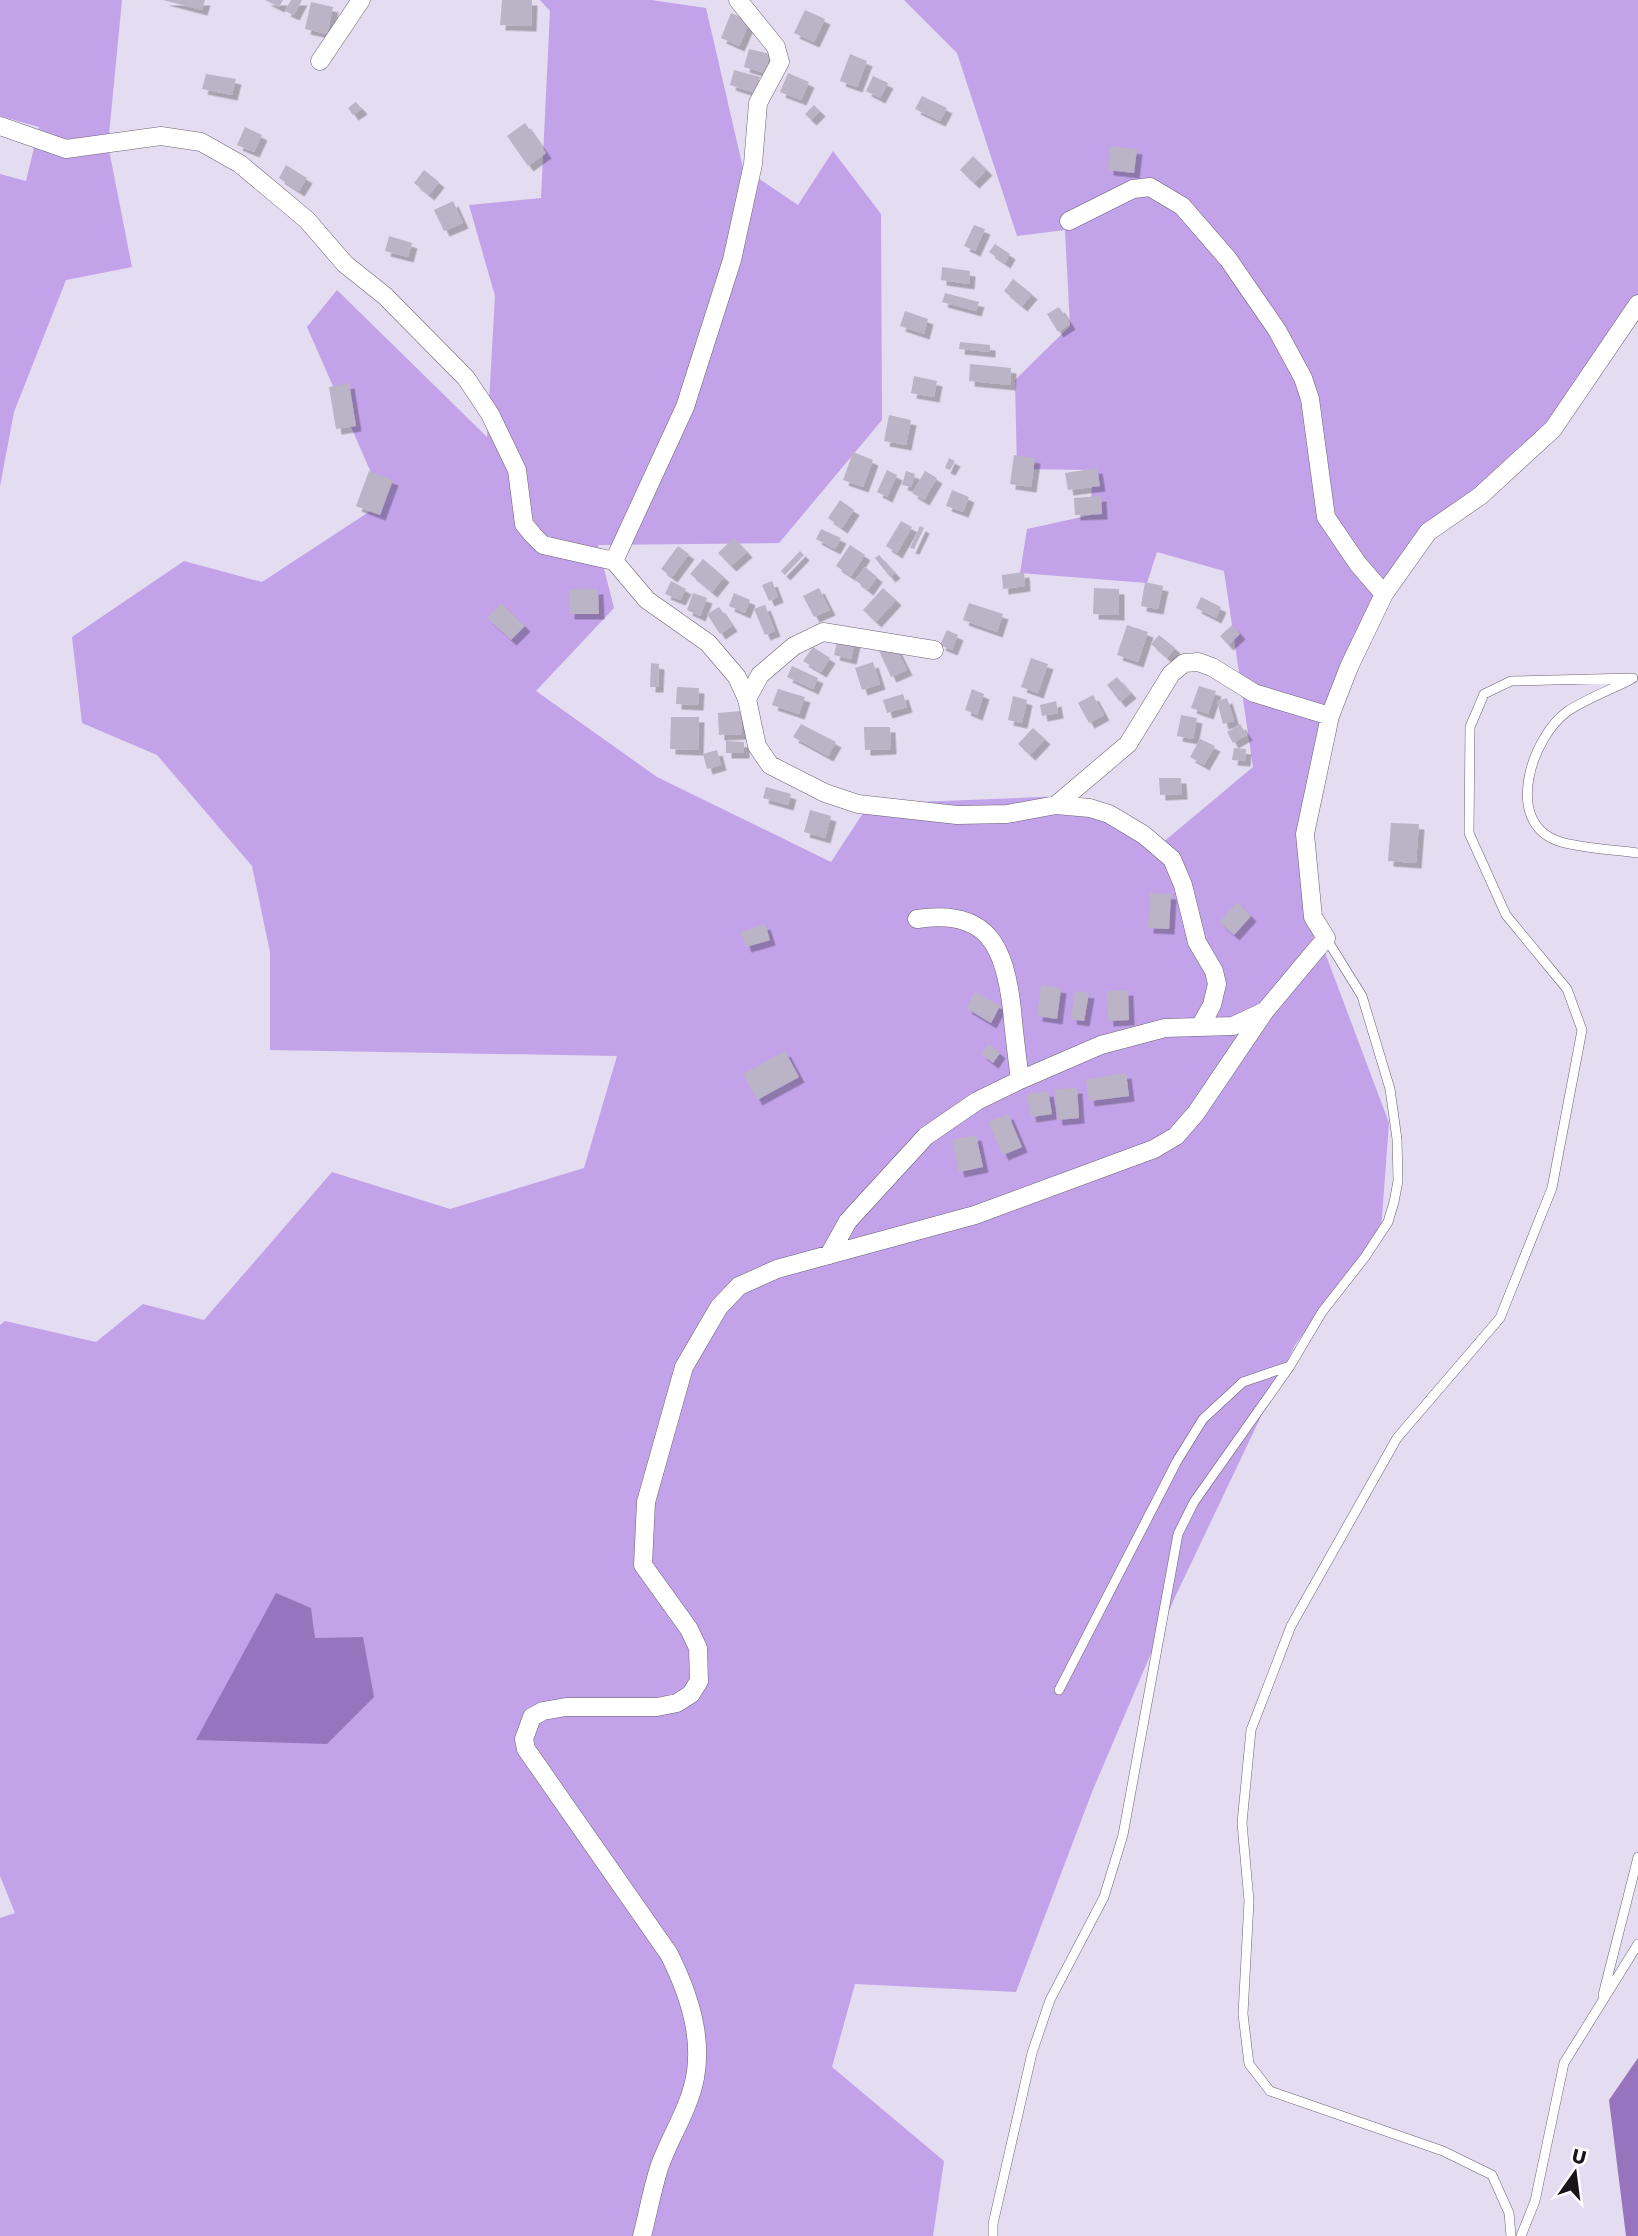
<svg xmlns="http://www.w3.org/2000/svg" width="1638" height="2236" viewBox="0 0 1638 2236" font-family="'Golos Text',sans-serif">
<defs>
<filter id="shadow"><feDropShadow dx="5.5" dy="5.5" stdDeviation="0" flood-color="#0004"/></filter>
</defs>
<rect width="100%" height="100%" fill="#e4dcf0"/>
<path fill="#c2a2e9" d="M0 0H122L108 145 132 267 66 280 14 412 0 486V174L26 181 39 127 0 116Z
M540 0H651L706 8 743 168 798 205 833 151 881 214 882 420 779 543 598 545 614 608 536 691 657 777 831 862 869 804 1066 796 1155 849 1253 767 1224 571 1157 552 1147 583 1020 573 1027 529 1091 515 1092 470 1017 469 1015 380 1070 326 1065 230 1017 236 957 53 904 0H1638V309L1543 442 1391 578 1301 807 1309 910 1389 1123 1381 1230 1295 1345 1175 1597 1092 1792 1016 1992 855 1984 832 2067 944 2161 933 2236H0V1918L15 1913 0 1876V1325L5 1321 96 1342 143 1304 204 1320 332 1172 450 1209 584 1168 617 1056 270 1050V952L252 866 157 755 82 723 72 637 184 561 262 582 384 502 307 327 337 290 487 437 495 296 469 205 541 198 550 11Z"/>
<path fill="#9775be" d="M276 1593 311 1608 315 1638 363 1637 374 1697 327 1744 196 1740Z
M1638 2058V2236H1626L1609 2100Z"/>
<path fill="#bbb3c6" filter="url(#shadow)" d="M163 0H205L202 10Z
M265 0H283L279 7Z
M291 0H302L294 15 285 11Z
M502 0H532L531 26 500 25Z
M311 2 333 7 327 34 305 29Z
M805 10 825 19 814 42 794 33Z
M731 13 750 21 739 46 721 38Z
M749 49 770 54 765 73 744 67Z
M850 54 867 61 857 87 840 81Z
M734 70 760 77 755 93 730 85Z
M788 73 809 82 801 100 780 92Z
M206 74 236 79 232 95 202 89Z
M873 76 888 83 880 98 866 91Z
M922 96 947 108 940 121 915 109Z
M356 102 362 109 353 115 348 108Z
M814 105 820 111 811 120 805 114Z
M525 123 546 153 528 166 507 136Z
M245 127 262 135 254 152 237 145Z
M1110 146 1137 149 1134 173 1108 170Z
M973 156 987 170 974 183 960 170Z
M286 165 307 178 299 191 279 178Z
M424 170 439 182 429 195 414 183Z
M453 201 463 223 444 231 434 210Z
M974 225 985 229 975 251 964 246Z
M389 236 412 243 408 257 385 251Z
M995 244 1010 254 1005 263 989 252Z
M942 267 970 271 969 284 941 280Z
M1013 279 1032 294 1022 306 1004 291Z
M945 293 979 302 976 311 942 302Z
M1059 307 1070 324 1058 332 1047 314Z
M905 311 928 319 924 334 900 326Z
M960 342 990 345V352L959 349Z
M970 364 1011 368 1010 385 969 381Z
M914 376 937 381 934 397 911 393Z
M349 383 356 426 336 429 329 387Z
M889 415 911 420 906 445 884 441Z
M853 452 873 460 863 487 843 480Z
M1014 455 1035 458 1031 487 1010 484Z
M949 458 955 461 950 470 945 468Z
M1097 468 1100 486 1068 490 1065 473Z
M887 470 897 475 887 497 877 492Z
M369 471 393 480 380 515 356 506Z
M906 471 915 474 911 487 902 485Z
M925 471 937 478 924 500 912 493Z
M952 490 969 497 963 512 946 506Z
M1101 496 1102 514 1075 515 1074 498Z
M840 500 854 510 842 528 828 518Z
M901 521 912 527 897 553 886 546Z
M920 526 924 528 914 549 910 548Z
M821 529 841 538 835 549 816 539Z
M734 538 747 552 731 566 718 553Z
M850 545 865 555 851 576 836 566Z
M678 546 689 554 672 577 661 569Z
M800 551 804 555 785 575 781 571Z
M879 555 895 573 890 577 875 558Z
M703 559 724 577 712 592 690 574Z
M865 567 877 577 868 590 855 580Z
M1024 572 1025 586 1003 589 1002 575Z
M671 581 686 589 680 600 665 594Z
M772 581 778 597 769 601 762 585Z
M1145 582 1163 586 1158 609 1141 606Z
M819 588 830 610 814 617 803 596Z
M883 588 896 600 876 622 863 610Z
M1094 588 1119 589V615L1093 614Z
M569 589H598L599 614H569Z
M693 593 707 598 700 616 687 610Z
M734 593 750 600 745 613 729 606Z
M1201 597 1221 607 1216 618 1196 608Z
M501 603 525 626 511 640 487 618Z
M969 603 1003 614 997 632 963 620Z
M765 605 775 631 765 635 754 609Z
M719 607 732 626 720 634 707 614Z
M1127 625 1148 632 1138 662 1117 655Z
M1232 625 1240 634 1228 645 1220 636Z
M947 630 958 635 952 650 940 645Z
M1159 635 1175 648 1167 658 1151 644Z
M838 638 855 642 851 659 834 655Z
M894 644 907 670 891 677 879 651Z
M813 647 830 658 821 672 803 661Z
M1031 658 1048 664 1038 693 1021 687Z
M873 662 880 684 862 690 855 668Z
M651 663 659 664 658 687H650Z
M792 666 818 678 813 689 787 677Z
M1117 677 1131 693 1120 702 1107 685Z
M1199 686 1216 691 1208 714 1191 708Z
M677 687 699 688 698 705 676 704Z
M778 689 805 697 799 714 772 705Z
M972 689 984 694 977 715 965 710Z
M903 694 907 707 887 713 883 700Z
M1093 695 1104 715 1089 723 1078 703Z
M1013 696 1027 700 1022 723 1008 720Z
M1227 698 1234 721 1223 724 1217 701Z
M1056 701 1058 713 1042 716 1040 705Z
M741 711 742 734 719 735 718 713Z
M1181 715 1197 718 1193 739 1177 736Z
M671 717H699L698 750 670 749Z
M801 724 836 742 828 756 793 737Z
M1240 724 1247 735 1233 743 1227 732Z
M864 727H890L891 749 865 750Z
M1033 728 1045 739 1030 755 1018 744Z
M1200 739 1215 746 1204 765 1190 757Z
M726 741 744 742V753H726Z
M1234 748 1246 749 1245 761 1232 760Z
M717 750 721 765 707 769 703 754Z
M1159 778H1181L1182 794 1160 795Z
M766 787 791 794 788 805 763 798Z
M810 810 831 816 825 838 804 832Z
M1391 823 1419 824 1416 863 1388 861Z
M1150 893 1171 894 1169 929 1148 928Z
M1237 902 1251 916 1234 935 1219 922Z
M765 924 770 940 746 947 741 932Z
M1041 985 1061 988 1057 1019 1037 1016Z
M1128 990 1129 1020 1108 1021 1107 991Z
M1075 991 1089 993 1084 1021 1071 1019Z
M975 992 1000 1006 991 1023 966 1008Z
M989 1044 1000 1053 993 1063 981 1054Z
M785 1051 799 1077 757 1100 743 1074Z
M1126 1073 1129 1096 1089 1101 1086 1079Z
M1077 1088 1079 1118 1057 1120 1055 1089Z
M1048 1091 1052 1114 1031 1117 1027 1094Z
M1008 1114 1022 1147 1003 1155 988 1122Z
M976 1135 983 1167 959 1172 952 1140Z"/>
<g fill="none" stroke-linecap="round" stroke-linejoin="round">
<defs>
<path id="lane" d="M1630 680C1610 690 1586 699 1568 711 1532 736 1503 822 1558 841 1577 848 1616 850 1638 853
M1059 1690 1177 1461 1203 1419 1243 1382 1290 1366
M1603 1995 1638 1857
M993 2236V2224L1032 2053 1050 2000 1104 1897 1123 1835 1178 1534 1194 1502 1290 1366 1322 1312 1365 1257 1388 1222 1394 1202 1398 1181 1397 1139 1390 1089 1362 996 1326 938
M1511 2236 1509 2213 1492 2175 1443 2151 1270 2091 1249 2064 1243 2014 1249 1901 1242 1823 1251 1730 1291 1626 1397 1438 1500 1318 1552 1188 1582 1030 1567 989 1506 915 1469 833 1470 727 1484 694 1511 681 1633 678
M1521 2236 1535 2201 1564 2063 1638 1944"/>
<path id="street" d="M320 61 361 0
M0 126 66 149 161 136 201 142 240 164 307 220 345 264 385 296 466 378 490 414 517 470 524 524 533 535 543 545 614 561 647 600 708 643 737 677 747 699 757 746 770 765 825 793 858 804 957 815 1007 814 1056 805 1128 744 1171 674 1184 663 1198 662 1212 667 1254 693 1330 716
M1069 221 1133 189 1150 187 1182 206 1228 259 1277 330 1303 378 1310 399 1326 517 1358 564 1384 594
M614 561 685 407 732 260 753 164 758 103 780 62 776 47 738 0
M747 699 760 675 794 646 823 632 934 650
M1056 805 1090 808 1109 814 1144 835 1172 859 1183 885 1197 942 1214 971 1217 984 1212 1005 1201 1025
M917 919C989 908 1005 948 1012 1010 1014 1033 1017 1057 1020 1080
M829 1255 848 1221 926 1136 977 1101 1020 1080 1101 1045 1165 1028 1233 1026 1265 1011
M642 2236C648 2213 652 2190 659 2168 667 2144 681 2122 689 2099 708 2050 691 1998 669 1954L526 1749 524 1739 532 1717 543 1711 566 1707H657L677 1703 691 1694 699 1681 698 1648 689 1629 643 1565 646 1502 684 1367 719 1307 739 1286 777 1269 975 1215 1154 1149 1176 1136 1196 1113 1265 1011 1326 938 1313 917 1305 834 1330 716 1349 667 1384 594 1428 532 1480 496 1553 429 1638 304"/>
</defs>
<use href="#lane" stroke="#6b6375" stroke-width="10"/>
<use href="#street" stroke="#6b6375" stroke-width="19"/>
<use href="#lane" stroke="#fff" stroke-width="9"/>
<use href="#street" stroke="#fff" stroke-width="18"/>
</g>
<g transform="translate(1575 2173) rotate(14)" stroke="#ffffff" stroke-width="5" paint-order="stroke">
<path d="M0-5L12 26L0 18L-12 26Z" fill="#17141b"/>
<text y="-10" font-size="19" font-weight="bold" text-anchor="middle" fill="#17141b">U</text>
</g>
</svg>
